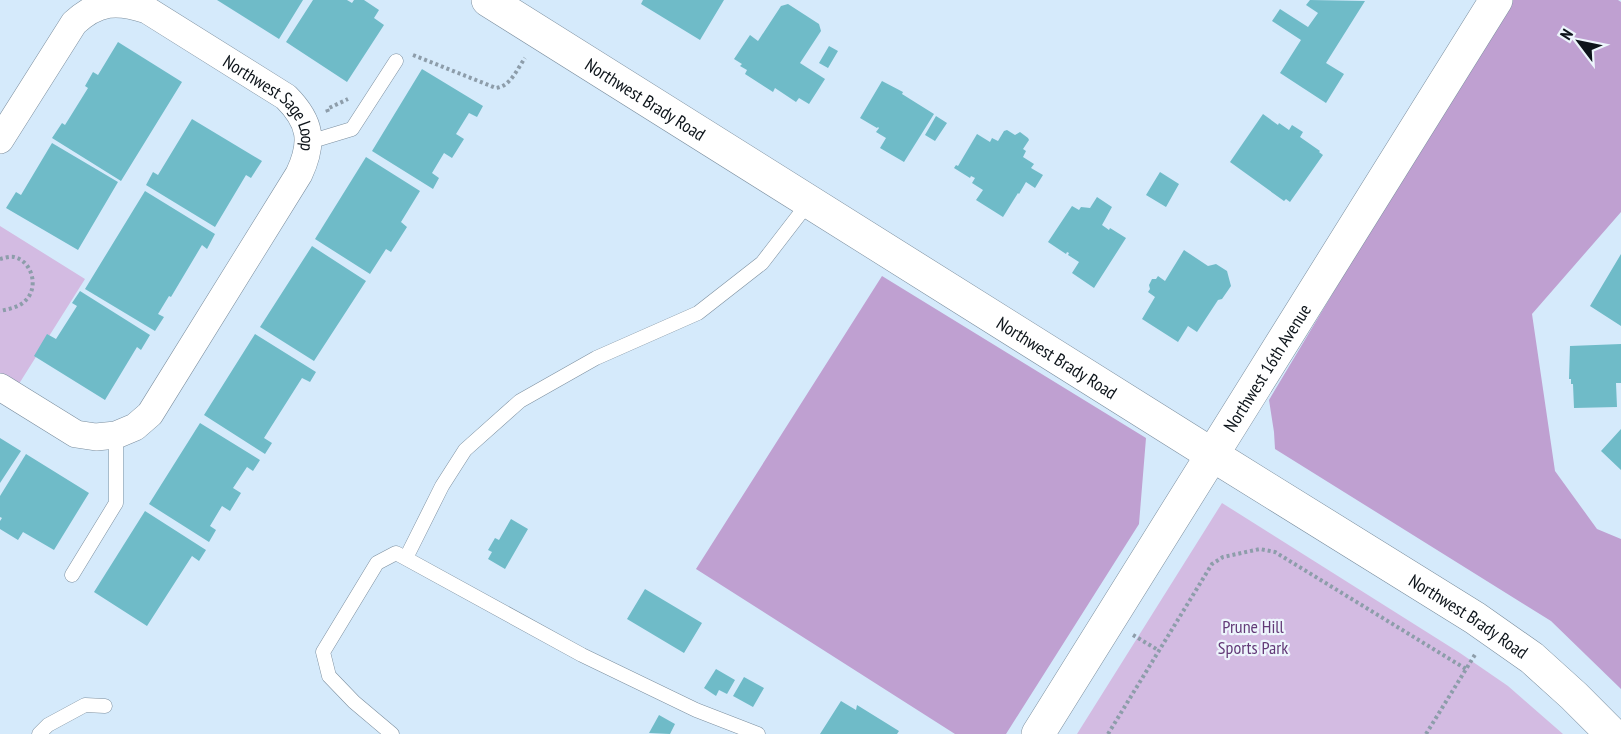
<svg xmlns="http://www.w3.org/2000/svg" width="1621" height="734" viewBox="0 0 1621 734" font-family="'PT Sans Narrow',sans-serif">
<rect width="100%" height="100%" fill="#d5eafb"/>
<path fill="#d3bbe2" d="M0 226 85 279 17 387 0 376Z
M1222 503 1460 653 1508 686 1563 734H1077Z"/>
<path fill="#bfa0d1" d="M1508 0H1618L1621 2V212L1532 314 1555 471 1597 529 1621 539V689L1551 621 1275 449 1274 432 1269 400Z
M882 276 1146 438 1139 524 1006 734H955L696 569Z"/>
<path fill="#6fbbc8" d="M217 0H303L279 39Z
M313 0H347L352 3 354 0H364L379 10 374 18 384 25 347 82 286 42Z
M643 0H724L700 40 641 4Z
M1310 0 1365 1 1326 63 1344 74 1326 103 1280 73 1301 40 1272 21 1280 9 1308 27 1318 13 1306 5Z
M788 4 819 24 821 31 800 63 825 79 809 104 799 98 796 102 775 88 773 92 745 74 747 70 740 66 742 64 734 59 750 35 758 41 781 6Z
M118 42 182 82 121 181 52 138 62 123 65 125 88 88 85 86 93 72 98 75Z
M829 46 838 51 828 68 819 63Z
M422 69 483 106 477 117 469 113 456 134 464 139 452 158 444 153 432 173 439 178 433 189 372 151Z
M882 81 903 92 902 94 934 114 904 162 880 148 886 138 876 132 879 128 878 127 877 128 860 118Z
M1263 114 1278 125 1279 123 1289 130 1292 125 1303 132 1300 137 1320 151 1319 152 1323 155 1290 202 1286 199 1284 201 1230 162Z
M936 116 947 123 935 141 925 135Z
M192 119 262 161 251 178 246 175 215 227 146 185 153 172 158 175Z
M1007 130 1015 135 1020 132 1028 138 1029 140 1023 149 1026 151 1023 157 1034 164 1031 168 1043 175 1035 188 1026 182 1019 194 1018 193 1003 217 976 200 983 190 972 183 975 178 971 176 970 178 954 168 956 165 958 166 977 134 990 142 992 138 998 141 1004 131Z
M52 143 118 182 78 250 6 208 16 192 21 195Z
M366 157 420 191 401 222 407 227 391 252 386 249 370 274 315 239Z
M1160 172 1179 184 1166 207 1146 195Z
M145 191 215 234 207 249 202 245 171 297 169 296 158 314 164 317 155 331 85 289Z
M1097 197 1112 207 1102 225 1109 230 1110 228 1126 238 1094 288 1072 273 1079 262 1068 255 1069 253 1067 252 1066 254 1048 242 1072 206 1079 210 1081 207 1090 208Z
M312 246 366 281 314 361 260 327Z
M1184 250 1208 266 1216 264 1227 271 1231 286 1222 299 1218 300 1197 332 1188 326 1178 342 1142 319 1155 297 1148 292 1150 289 1149 285 1152 279H1156L1158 276 1165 281Z
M1621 254V326L1590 306Z
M80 291 150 335 141 350 137 347 105 400 34 356 47 334 56 339 77 306 72 303Z
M255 334 316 372 310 382 302 378 264 438 272 443 265 454 204 415Z
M1621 344V383H1616L1617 407 1574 408 1573 384H1571V379H1569L1570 346Z
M200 423 260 460 253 471 247 467 233 488 241 493 230 511 222 506 210 526 216 530 209 542 149 504Z
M1621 429V470L1601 451Z
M0 438 21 451 0 483Z
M26 454 89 493 54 550 23 532 18 540 0 529V521L2 518 0 517V496Z
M145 511 206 550 199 561 192 556 147 626 94 592Z
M511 519 528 529 505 569 488 559 492 552 488 550 495 538 499 540Z
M645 589 702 623 684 653 627 619Z
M716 669 735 680 727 694 719 690 716 696 704 688Z
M744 677 764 688 753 707 733 696Z
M841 701 856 710 857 705 899 731 897 734H820Z
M659 715 675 724 670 734 649 733Z"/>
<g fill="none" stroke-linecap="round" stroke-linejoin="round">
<defs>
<path id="lane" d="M309 142 352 129 396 61
M406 558 442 486 465 450 520 401 596 358 698 313 762 263 809 202
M72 575 116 503V435
M39 734 48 725 85 705 105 706
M392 734 354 702 329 676 323 652 377 563 396 553 582 655 696 710 758 734"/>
<g id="street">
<path id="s1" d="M0 140 74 23C98 1 117 0 147 10L286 97C311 122 314 142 299 174L150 414 135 427 116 435 96 437 76 434 0 387"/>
</g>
<g id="secondary">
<path id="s2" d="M488 0 1211 454 1475 618 1532 658 1574 696 1612 734"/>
<path id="s3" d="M1038 734C1189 488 1345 246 1496 0"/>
</g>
</defs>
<use href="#lane" stroke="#7c8f9f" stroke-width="15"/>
<use href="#street" stroke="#7c8f9f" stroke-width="28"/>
<use href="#secondary" stroke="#7c8f9f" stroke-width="34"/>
<path stroke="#8d9daa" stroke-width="4" stroke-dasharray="3 3" stroke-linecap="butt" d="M413 55 496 88C511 86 517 69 525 58
M328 112 327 109 348 99
M0 259C4 258 10 256 14 257 32 261 39 287 26 300 20 307 9 309 0 311
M1133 635 1158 650
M1108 734 1212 564 1223 557 1260 549 1275 552 1466 669
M1426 734 1476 653"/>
<use href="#lane" stroke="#fff" stroke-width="14"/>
<use href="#street" stroke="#fff" stroke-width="27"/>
<use href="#secondary" stroke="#fff" stroke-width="33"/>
</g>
<g text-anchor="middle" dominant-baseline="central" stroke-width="4.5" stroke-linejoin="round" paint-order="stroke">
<g font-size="18" fill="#0d141a" stroke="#edf5fc">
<text stroke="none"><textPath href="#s2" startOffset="186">Northwest Brady Road</textPath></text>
<text stroke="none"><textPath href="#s1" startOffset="376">Northwest Sage Loop</textPath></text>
<text stroke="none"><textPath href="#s2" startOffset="672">Northwest Brady Road</textPath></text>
<text stroke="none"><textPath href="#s3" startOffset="432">Northwest 16th Avenue</textPath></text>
<text stroke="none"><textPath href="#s2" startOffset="1158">Northwest Brady Road</textPath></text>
</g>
<g font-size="18" fill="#633a78" stroke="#edf5fc">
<text x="1253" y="626">Prune Hill<tspan x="1253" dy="21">Sports Park</tspan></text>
</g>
</g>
<g transform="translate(1579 42) rotate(302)" stroke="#edf5fc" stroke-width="4.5" paint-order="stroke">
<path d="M0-4.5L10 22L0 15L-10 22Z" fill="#0d141a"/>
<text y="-9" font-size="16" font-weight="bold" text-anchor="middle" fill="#0d141a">N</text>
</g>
</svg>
